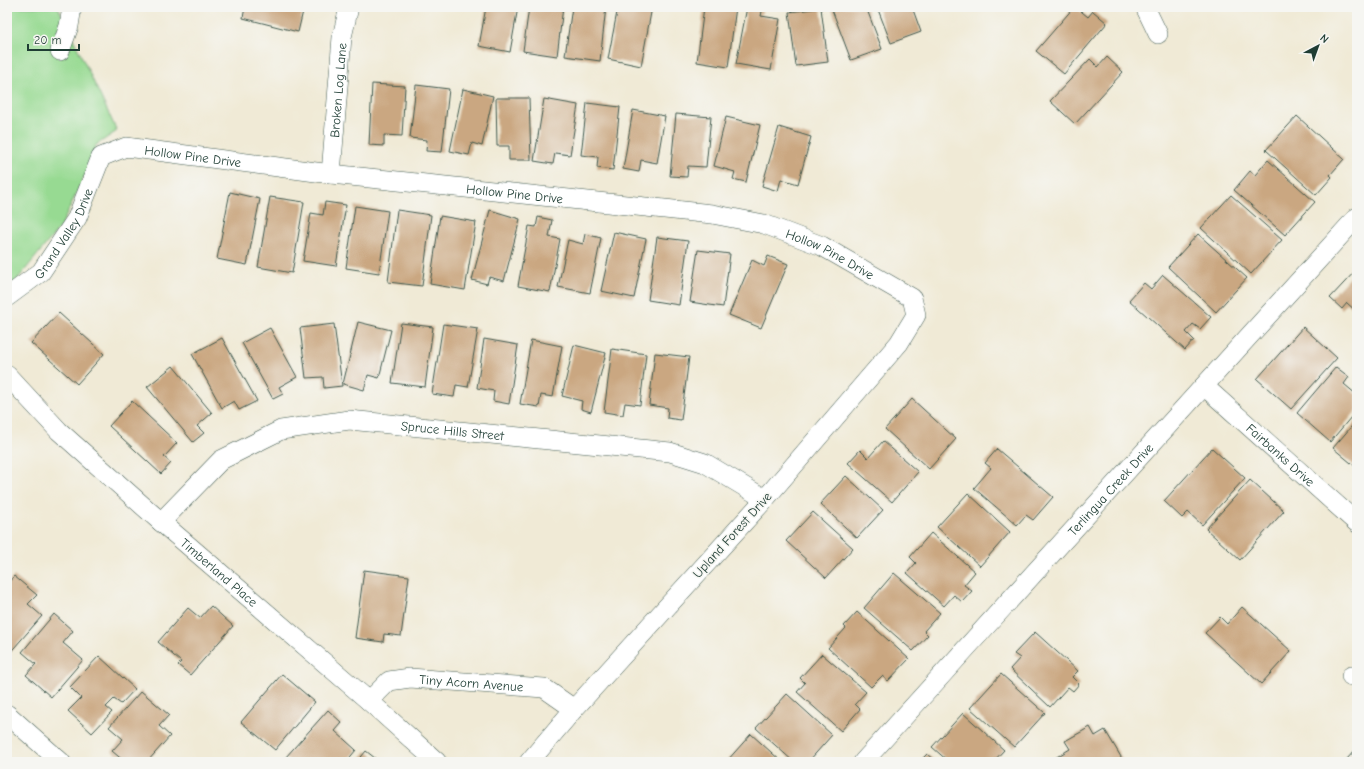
<svg xmlns="http://www.w3.org/2000/svg" width="1364" height="769" viewBox="0 0 1364 769" font-family="'Comic Neue',sans-serif">
<rect width="100%" height="100%" fill="#f6f6f2"/>
<filter id="ink" filterUnits="userSpaceOnUse"><feTurbulence type="fractalNoise" baseFrequency=".025" numOctaves="2"/><feDisplacementMap in="SourceGraphic" scale="8" xChannelSelector="R" yChannelSelector="G"/><feConvolveMatrix kernelMatrix="1 2 1 2 8 2 1 2 1" color-interpolation-filters="sRGB"/></filter>
<filter id="wash" filterUnits="userSpaceOnUse"><feTurbulence type="fractalNoise" baseFrequency=".012" numOctaves="4" result="noise"/><feDisplacementMap in="SourceGraphic" scale="16" xChannelSelector="R" yChannelSelector="G"/><feGaussianBlur stdDeviation="0.9" result="paint"/><feColorMatrix in="noise" values="0 0 0 0 0 0 0 0 0 0 0 0 0 0 0 0 0 1.4 0 .05"/><feComposite in="paint" operator="in"/></filter>
<g filter="url(#wash)">
<rect width="100%" height="100%" fill="#f0ead6"/>
<path fill="#97da92" stroke="#5b8c63" d="M7 7H58L117 131 96 145 85 175 61 226 16 281 7 286Z"/>
<g id="blocks">
<path fill="#caa781" d="M245 7H304L298 32 243 18Z
M486 7H518L510 52 479 46Z
M529 7H563L557 56 523 51Z
M572 7H606L600 61 565 56Z
M618 7H652L641 66 608 59Z
M704 7H736L728 67 697 62Z
M747 7H763L761 16 780 19 771 70 736 64Z
M831 7H866L882 49 851 60Z
M877 7H912L921 32 891 43Z
M1074 7H1076L1088 17 1093 11 1107 23 1064 74 1036 51Z
M821 8 828 62 796 66 789 12Z
M1107 57 1123 72 1075 124 1050 101 1090 59 1098 67Z
M372 84 405 86 402 136 384 135V146L369 145Z
M416 85 449 89 442 152 426 151 427 140 410 138Z
M463 89 493 96 482 146 472 143 469 155 450 151Z
M496 98H529L531 160H509V146H497Z
M544 99 578 105 570 155 555 153 553 164 534 161Z
M587 103 620 107 613 170 597 168 598 157 581 155Z
M633 110 665 116 657 163 641 160 639 172 623 169Z
M676 114 711 117 706 167 688 166 687 177 670 176Z
M1297 116 1344 159 1330 175 1332 177 1316 195 1266 150Z
M726 117 760 125 746 182 733 179 735 172 714 166Z
M779 127 811 137 798 184 781 179 778 191 762 186Z
M1268 160 1315 202 1285 235 1234 190 1250 171 1255 175Z
M230 192 260 199 247 265 217 259Z
M1231 195 1282 240 1251 274 1201 228Z
M270 197 304 202 292 273 258 267Z
M325 202 346 205 336 266 303 261 311 213 323 215Z
M355 206 388 211 379 273 346 268Z
M397 210 431 215 422 286 388 282Z
M490 210 520 219 504 281 489 277 487 284 472 280Z
M440 216 476 222 465 290 430 284Z
M538 217 552 220 549 237 560 239 550 292 518 286 529 226 536 227Z
M614 232 646 239 634 298 601 291Z
M585 234 601 238 590 293 558 287 568 240 583 244Z
M1198 234 1247 278 1216 312 1168 267Z
M657 237 688 241 679 305 648 300Z
M698 250 730 254 723 307 690 302Z
M768 256 788 264 761 328 729 315 752 260 764 266Z
M1357 269V312L1347 303 1342 309 1330 298Z
M1163 275 1211 317 1200 329 1193 324 1186 332 1194 340 1185 350 1129 300 1144 283 1151 289Z
M59 313 104 354 77 384 31 343Z
M358 322 391 330 379 378 368 375 364 390 343 384Z
M401 323 433 327 425 387 392 383Z
M334 324 342 386 324 388 323 377 306 378 300 328Z
M443 324 478 329 468 387 456 385 454 397 432 394Z
M1303 327 1337 358 1291 409 1257 379Z
M270 328 297 377 279 387 283 394 273 399 242 343Z
M222 338 257 401 239 410 234 401 222 408 192 354Z
M484 339 518 345 509 404 493 401 494 391 477 388Z
M531 340 562 346 553 397 541 395 539 407 520 404Z
M574 345 606 353 591 412 581 409 582 401 562 396Z
M612 349 646 354 640 405 625 403 623 415 604 412Z
M655 353 689 357 681 420 667 418 668 408 649 405Z
M173 366 212 413 197 426 204 433 193 442 147 387Z
M1336 367 1349 377 1344 384 1357 395V410L1330 442 1297 413Z
M912 399 956 439 929 469 885 429Z
M132 401 177 443 164 457 171 463 161 474 109 426Z
M1357 420V468L1333 448Z
M883 441 918 472 892 502 848 463 860 450 868 458Z
M1212 448 1245 478 1202 525 1188 512 1182 518 1164 501Z
M997 449 1053 497 1033 520 1026 515 1017 525 974 488 991 468 985 463Z
M846 476 883 510 857 538 820 504Z
M1250 480 1284 511 1240 560 1206 529Z
M968 493 1010 532 980 566 937 527Z
M813 512 853 548 826 578 786 541Z
M931 533 975 572 964 585 972 591 962 602 954 595 944 606 907 573 916 563 910 557Z
M364 570 409 576 401 636 384 634 383 642 355 638Z
M894 573 940 613 924 631 928 635 913 651 864 608Z
M14 576 37 595 28 604 42 616 7 656V584Z
M211 606 233 626 190 675 178 665 181 662 158 642 188 608 200 618Z
M1242 607 1291 651 1261 684 1205 633 1220 617 1227 624Z
M857 612 909 659 888 681 882 676 871 687 828 648 846 628 844 626Z
M54 614 73 631 63 643 83 660 51 697 26 675 36 664 22 652Z
M1035 632 1078 671 1072 677 1079 684 1073 691 1068 687 1050 707 1010 669 1020 658 1014 654Z
M822 654 866 692 855 704 860 709 841 731 797 692 805 683 800 678Z
M99 656 135 689 121 704 114 699 106 707 112 712 92 733 68 711 81 698 70 687Z
M282 674 315 702 275 750 241 722Z
M1001 674 1045 713 1014 747 970 708Z
M141 691 169 715 159 726 170 736 147 762H125L112 751 123 739 109 727Z
M787 694 832 735 808 762H794L756 728Z
M328 710 342 723 335 731 356 750 346 762H290L285 758Z
M963 713 1004 750 993 762H949L932 747Z
M1090 727 1095 736 1105 730 1124 762H1058L1055 758 1070 749 1065 741Z
M751 734 782 762H726Z
M1357 748V762H1347L1346 760Z
M366 751 380 762H357Z
M927 754 936 762H919Z"/>
</g>
</g>
<g filter="url(#ink)">
<use href="#blocks" fill-opacity="0" stroke="#3e574c" stroke-width="1"/>
<g fill="none" stroke-linecap="round" stroke-linejoin="round">
<defs>
<g id="minor">
<path d="M1145 7 1158 34"/>
<path d="M60 51 69 26 72 7"/>
<path id="s1" d="M331 174 342 37 349 7"/>
<path id="s2" d="M7 297 41 272 77 218 101 157 126 147 331 174 712 214 764 224 822 246 912 298 916 315 899 343 765 499 574 709 529 762"/>
<path id="s3" d="M7 375 59 431 161 522 369 701 437 762"/>
<path id="s4" d="M1204 386 1357 523"/>
<path id="s5" d="M161 522 221 460 281 430 349 420 670 452 705 463 765 499"/>
<path d="M1351 676H1357"/>
<path id="s6" d="M369 701 389 681 410 678 544 688 574 709"/>
<path d="M7 714 61 762"/>
<path id="s7" d="M863 762 1357 217"/>
</g>
</defs>
<use href="#minor" stroke="#3e574c" stroke-width="20"/>
<use href="#minor" stroke="#fff" stroke-width="19"/>
</g>
</g>
<g text-anchor="middle" dominant-baseline="central" stroke-width="3" stroke-linejoin="round" paint-order="stroke">
<g font-size="13" fill="#1f3d34" stroke="#f6f6f2">
<text stroke="none"><textPath href="#s1" startOffset="84">Broken Log Lane</textPath></text>
<text stroke="none"><textPath href="#s2" startOffset="267">Hollow Pine Drive</textPath></text>
<text stroke="none"><textPath href="#s2" startOffset="591">Hollow Pine Drive</textPath></text>
<text stroke="none"><textPath href="#s2" startOffset="87">Grand Valley Drive</textPath></text>
<text stroke="none"><textPath href="#s2" startOffset="915">Hollow Pine Drive</textPath></text>
<text stroke="none"><textPath href="#s5" startOffset="326">Spruce Hills Street</textPath></text>
<text stroke="none"><textPath href="#s4" startOffset="103">Fairbanks Drive</textPath></text>
<text stroke="none"><textPath href="#s7" startOffset="368">Terlingua Creek Drive</textPath></text>
<text transform="translate(732 535) rotate(-48)">Upland Forest Drive</text>
<text stroke="none"><textPath href="#s3" startOffset="290">Timberland Place</textPath></text>
<text stroke="none"><textPath href="#s6" startOffset="111">Tiny Acorn Avenue</textPath></text>
</g>
</g>
<rect width="1364" height="769" fill="none" stroke="#f6f6f2" stroke-width="24"/>
<g transform="translate(1318 46) rotate(41)" stroke="#f6f6f2" stroke-width="3" paint-order="stroke">
<path d="M0-3L7 15L0 10L-7 15Z" fill="#1f3d34"/>
<text y="-6" font-size="11" font-weight="bold" text-anchor="middle" fill="#1f3d34">N</text>
</g>
<path d="M28 44v6h51v-6" fill="none" stroke="#1f3d34" stroke-width="2"/>
<text x="34" y="44" font-size="12" fill="#1f3d34" stroke="#f6f6f2" stroke-width="3" paint-order="stroke">20 m</text>
</svg>
